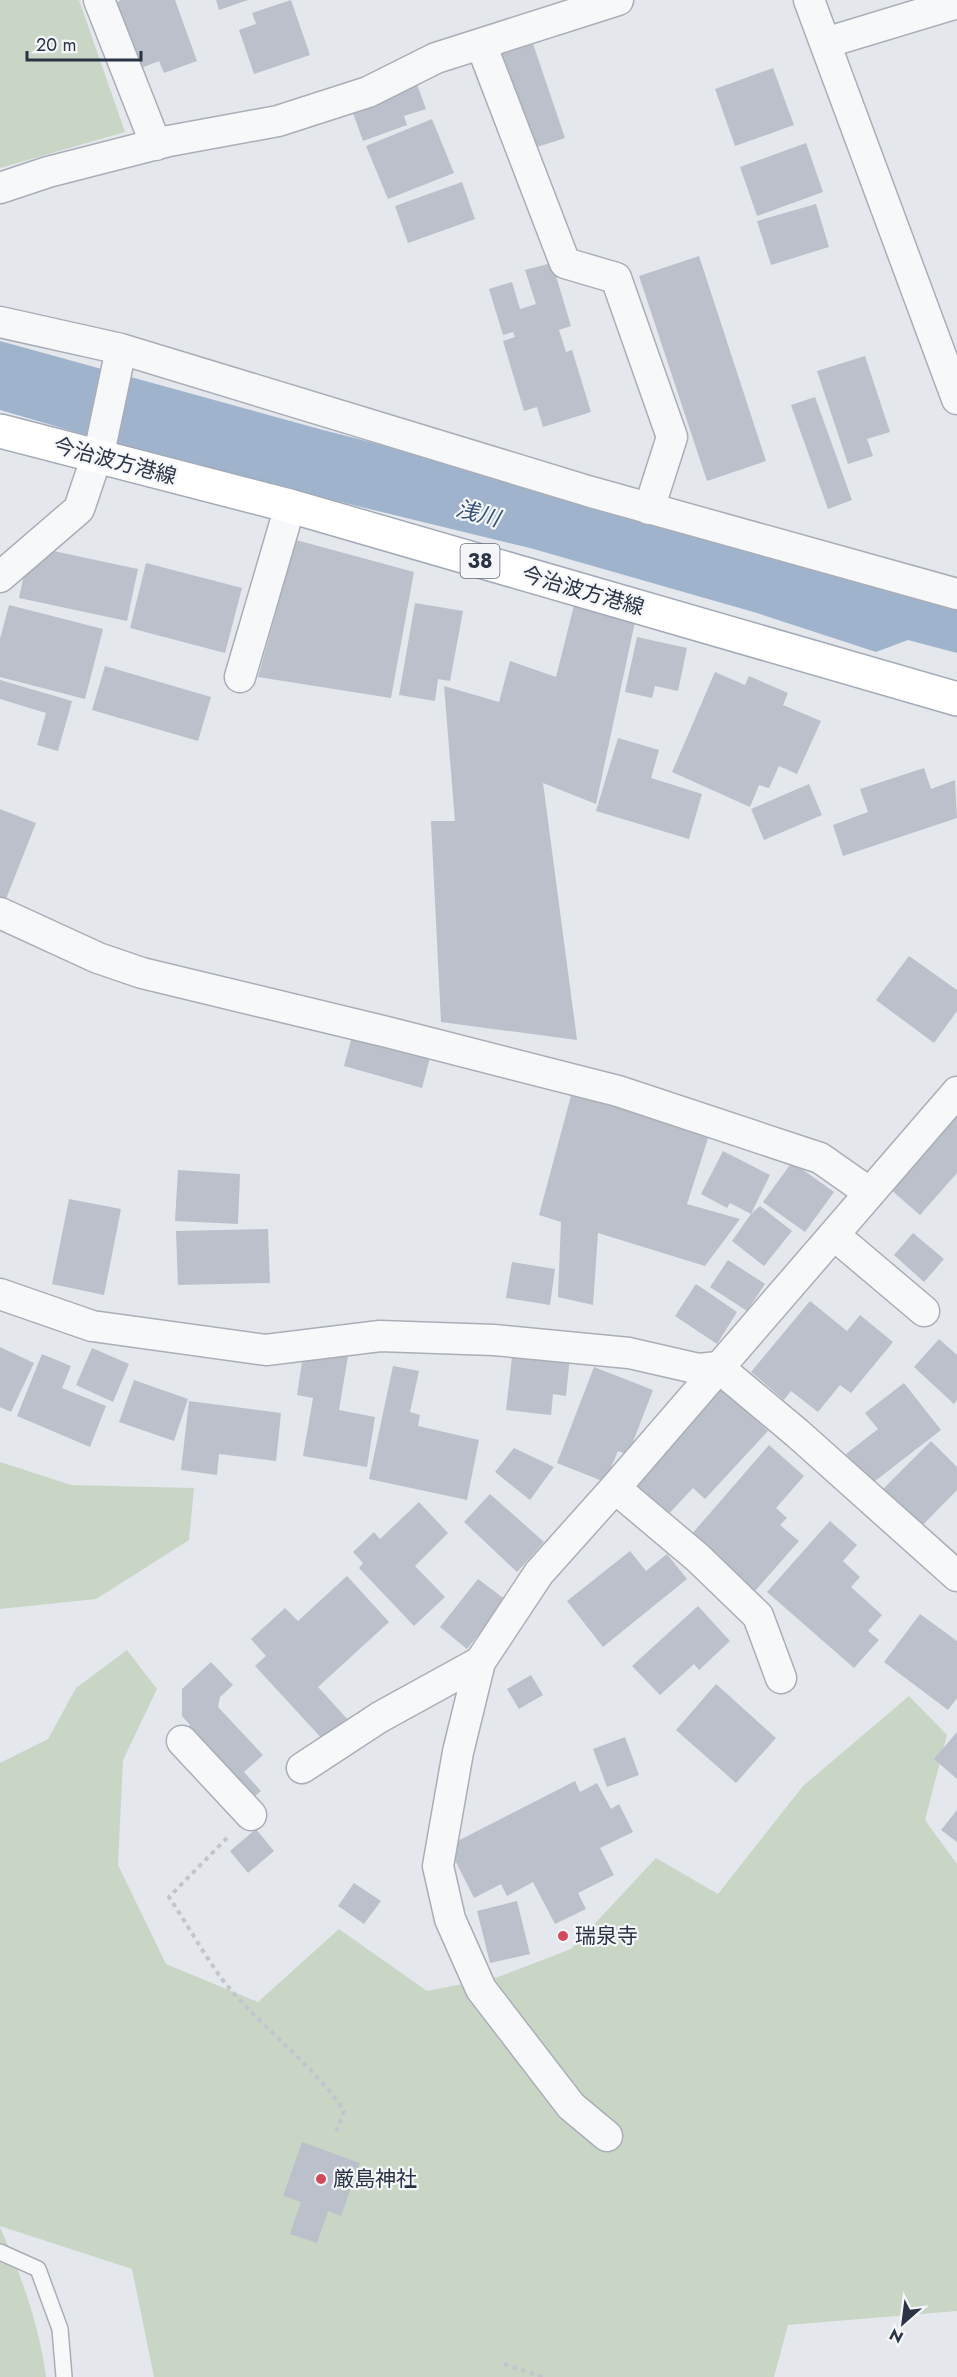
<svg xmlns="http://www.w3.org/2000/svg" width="957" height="2377" viewBox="0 0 957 2377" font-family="Jost,'Noto Sans JP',sans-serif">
<rect width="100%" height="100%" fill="#e4e7ec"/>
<path fill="#c9d6c5" d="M0 0H79L125 132 0 168Z
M0 1462 71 1485 194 1488 189 1540 96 1599 0 1609Z
M127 1650 157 1689 123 1760 118 1865 166 1964 258 2002 339 1929 427 1991 498 1977 571 1949 656 1858 718 1894 803 1786 909 1696 947 1735 925 1820 957 1864V2311L788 2325 774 2377H154L132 2269 0 2226V1763L48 1739 76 1688Z
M0 2227C21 2276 39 2323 46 2377H0Z"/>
<path fill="#9fb4cc" d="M0 341 323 430 468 467 957 603V653L908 640 876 652 757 613 530 548 250 480 134 449 0 410Z"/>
<path fill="#bbc0ca" d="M121 0H175L197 61 164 73 159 61 141 68 117 2Z
M216 0H248L219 10Z
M291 0 310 55 254 74 239 30 256 24 252 13Z
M531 38 565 138 531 149 497 49Z
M773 68 794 125 735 146 715 89Z
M415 79 426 109 404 116 407 125 363 141 349 102Z
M432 119 454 173 388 199 366 146Z
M806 143 823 192 757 216 740 167Z
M462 182 475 219 408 243 395 206Z
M816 204 829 247 771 265 757 221Z
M699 256 766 461 707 481 639 276Z
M552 263 571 326 559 330 566 352 572 350 591 412 543 427 537 407 524 411 503 341 515 337 513 332 503 335 489 289 512 282 520 309 536 304 525 270Z
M865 356 890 432 867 439 873 456 848 464 817 371Z
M815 397 852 500 828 509 791 405Z
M296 540 414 572 391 698 258 677Z
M30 546 138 569 127 621 19 598Z
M146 563 242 588 225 653 130 628Z
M575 601 635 622 596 804 543 783 577 1040 441 1022 431 821H455L444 686 499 702 510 661 556 677Z
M415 603 463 611 450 681 438 679 435 701 399 695Z
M9 605 103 629 85 699 0 677V639Z
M637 637 687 648 678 691 655 686 652 698 625 692Z
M105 666 211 697 198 741 92 710Z
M715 672 745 685 749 676 788 693 783 705 821 721 797 774 779 766 769 788 759 785 750 807 672 772Z
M0 680 72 701 58 751 37 745 46 713 0 699Z
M618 738 659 750 651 778 702 794 689 839 596 811Z
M924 768 931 789 955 780 957 818 843 856 833 825 868 812 860 789Z
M809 784 822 815 764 840 751 809Z
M0 809 36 823 6 899 0 897Z
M909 956 957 990V1011L934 1043 876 1000Z
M354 1029 432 1050 422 1088 344 1066Z
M573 1088 710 1132 687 1204 740 1219 705 1266 598 1233 593 1305 558 1297 561 1222 539 1215Z
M954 1115 957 1118V1173L920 1215 890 1189Z
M723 1151 770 1175 751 1214 760 1206 792 1231 764 1266 732 1241 751 1214 730 1203 727 1208 701 1194Z
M792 1162 834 1192 805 1232 763 1202Z
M178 1170 240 1174 238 1224 175 1221Z
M69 1199 121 1209 104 1295 52 1284Z
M268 1229 270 1283 178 1285 176 1231Z
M913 1233 944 1259 924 1282 894 1255Z
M728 1260 765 1284 747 1311 710 1287Z
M512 1262 555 1269 550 1305 506 1298Z
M696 1284 737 1312 717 1344 675 1316Z
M810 1301 847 1331 860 1315 893 1342 851 1393 840 1385 818 1412 791 1391 784 1400 751 1372Z
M939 1339 957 1355V1400L954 1404 914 1367Z
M0 1347 34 1363 11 1412 0 1407Z
M92 1348 129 1364 113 1402 76 1385Z
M304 1349 348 1356 339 1410 375 1417 367 1467 303 1456 313 1398 297 1395Z
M513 1349 570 1356 566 1396 553 1394 551 1415 506 1410Z
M42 1354 71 1366 62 1388 106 1406 90 1447 17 1416Z
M393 1366 419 1371 410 1412 420 1415 418 1426 479 1440 467 1500 369 1479Z
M594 1367 653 1390 628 1455 618 1451 605 1482 557 1463Z
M134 1380 188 1399 174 1441 119 1422Z
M904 1383 941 1430 870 1485 846 1454 878 1429 865 1413Z
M721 1386 768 1431 705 1499 693 1488 664 1519 628 1486Z
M189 1401 281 1413 276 1461 219 1454 217 1475 181 1470Z
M931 1441 957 1467V1490L916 1532 878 1494Z
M769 1445 804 1476 776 1508 787 1518 780 1525 799 1541 755 1591 691 1535Z
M514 1448 554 1467 530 1500 495 1472Z
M490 1494 544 1542 517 1572 464 1522Z
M419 1502 448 1533 415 1566 445 1597 414 1626 359 1568 363 1563 353 1552 374 1532 380 1539Z
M830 1521 857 1545 843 1561 860 1577 851 1587 882 1615 868 1631 879 1640 854 1668 767 1592Z
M630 1551 646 1571 667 1554 687 1579 603 1647 567 1601Z
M347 1576 389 1622 318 1687 349 1721 326 1743 255 1666 266 1656 251 1639 285 1608 298 1621Z
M478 1579 506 1600 467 1649 440 1627Z
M698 1606 730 1641 699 1670 694 1664 660 1695 632 1666Z
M920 1614 957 1641V1698L948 1710 884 1662Z
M211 1662 233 1685 220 1697 218 1707 263 1755 244 1772 261 1791 247 1803 183 1732 190 1725 182 1716V1689Z
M531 1675 543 1695 519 1709 507 1689Z
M716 1684 776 1738 736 1783 676 1730Z
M957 1732V1779L934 1759Z
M625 1737 639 1775 607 1787 593 1749Z
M575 1781 580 1792 597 1783 611 1809 619 1804 633 1832 600 1848 614 1875 578 1893 586 1909 555 1924 533 1882 507 1896 501 1884 474 1898 448 1846Z
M957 1810V1842L941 1830Z
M256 1829 274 1851 248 1873 230 1851Z
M354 1883 381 1901 364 1924 338 1906Z
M517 1901 530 1954 490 1963 477 1911Z
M302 2142 360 2163 341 2216 328 2211 317 2243 290 2234 301 2202 283 2196Z"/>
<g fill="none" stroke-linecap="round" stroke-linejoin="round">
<defs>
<path id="service" d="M0 2252 38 2269 60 2329 64 2377"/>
<path id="minor" d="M99 0 156 145
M809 0 957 399
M825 43 957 3
M481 44 565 263 616 278 672 437 649 509
M0 188 48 172 169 141 278 121 368 92 436 58 618 0
M0 322 121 349 591 492 957 594
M0 577 79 509 101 444 121 349
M240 677 290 506
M0 913 98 958 142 973 387 1032 618 1091 820 1158 870 1193
M834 1235 924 1311
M0 1294 92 1326 266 1350 380 1336 494 1340 629 1353 699 1369 718 1367 797 1433 957 1576
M615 1488 698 1558 758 1616 781 1678
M480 1662 458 1752 438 1866 450 1919 481 1989 571 2106 607 2136
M182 1741 251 1815
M302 1768 380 1717 480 1662 539 1573 615 1488 957 1092"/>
<path id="primary" d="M0 431 290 506 957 699"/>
</defs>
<use href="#service" stroke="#a9aeb7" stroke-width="18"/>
<use href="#minor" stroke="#a9aeb7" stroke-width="33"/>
<use href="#primary" stroke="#a3abb8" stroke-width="36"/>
<path stroke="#c2c5cb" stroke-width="4" stroke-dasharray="4.5 4.5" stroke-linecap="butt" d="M227 1838 169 1897C187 1924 203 1953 222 1979 258 2026 311 2061 344 2111L335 2135
M504 2364 543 2377"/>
<use href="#service" stroke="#f7f8fa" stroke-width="15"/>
<use href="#minor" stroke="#f7f8fa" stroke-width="30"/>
<use href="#primary" stroke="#fff" stroke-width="33"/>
</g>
<g fill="#d1495b" stroke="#f4f6f9" stroke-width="2">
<circle cx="563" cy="1936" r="6"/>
<circle cx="321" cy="2179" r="6"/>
</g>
<g text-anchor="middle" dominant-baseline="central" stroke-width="4.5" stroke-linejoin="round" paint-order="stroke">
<rect fill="#f4f6f9" stroke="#676e7b" stroke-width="1.5" x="460.5" y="544" width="39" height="34" rx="4.5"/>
<g font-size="20" font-weight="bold" fill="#2b3445">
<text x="480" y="561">38</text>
</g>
<g font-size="21" fill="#2b3445" stroke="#f4f6f9">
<text transform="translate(115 461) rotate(15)">今治波方港線</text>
<text transform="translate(583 591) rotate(16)">今治波方港線</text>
</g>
<g font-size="21" fill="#2b3445" stroke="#f4f6f9" text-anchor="start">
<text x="575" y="1936">瑞泉寺</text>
<text x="333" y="2179">厳島神社</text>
</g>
<g font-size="22" font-style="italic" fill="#34527a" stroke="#f4f6f9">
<text transform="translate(478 513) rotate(15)">浅川</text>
</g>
</g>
<g transform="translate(903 2323) rotate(208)" stroke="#f4f6f9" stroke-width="4.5" paint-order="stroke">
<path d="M0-4.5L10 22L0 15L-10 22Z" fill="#2b3445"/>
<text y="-9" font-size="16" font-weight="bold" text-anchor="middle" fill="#2b3445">N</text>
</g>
<path d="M27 51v9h114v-9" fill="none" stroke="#2b3445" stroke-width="3"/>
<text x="36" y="51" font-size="18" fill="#2b3445" stroke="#f4f6f9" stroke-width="4.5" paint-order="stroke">20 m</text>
</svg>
